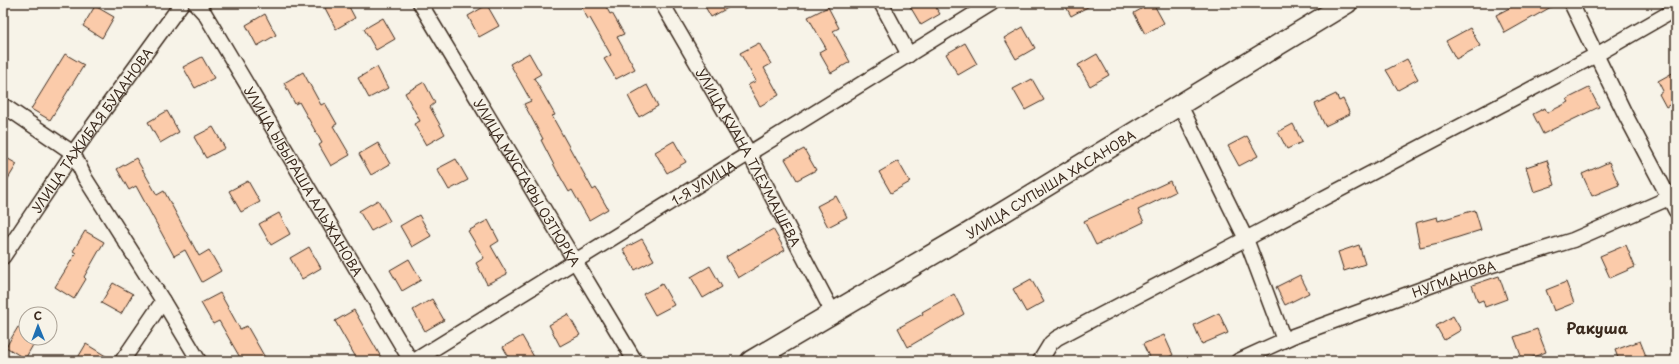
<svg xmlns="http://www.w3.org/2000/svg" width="1679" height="364" viewBox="0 0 1679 364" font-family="'Playpen Sans',sans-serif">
<rect width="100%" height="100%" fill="#f7f3e8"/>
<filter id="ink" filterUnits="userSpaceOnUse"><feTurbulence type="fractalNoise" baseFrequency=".025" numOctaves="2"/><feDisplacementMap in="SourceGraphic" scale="8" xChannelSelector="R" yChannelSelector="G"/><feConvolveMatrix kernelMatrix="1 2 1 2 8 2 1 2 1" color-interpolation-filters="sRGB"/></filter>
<g filter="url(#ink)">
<path fill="#fbcbaa" stroke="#3b2a1e" d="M333 3H347L355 18 336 29 325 8Z
M579 3H604L610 14 612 13 624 34 617 37 635 69 616 79 604 59 611 55 590 18 588 19Z
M703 3H737L711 17Z
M908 3H933L940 14 921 25Z
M1064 3H1095L1071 16Z
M1152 3H1153L1164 23 1145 34 1134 13Z
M1519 3H1558L1505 33 1496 15Z
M487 5 499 26 479 37 468 16Z
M95 6 114 17 102 38 83 26Z
M828 7 839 28 833 31 850 62 831 73 819 52 826 48 808 17Z
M265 14 276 35 257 46 246 25Z
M383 18 395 39 376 50 364 29Z
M1023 27 1035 48 1016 59 1004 38Z
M1470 28 1480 46 1456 59 1446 41Z
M759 43 771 64 764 68 779 95 760 106 748 85 756 81 740 53Z
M965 43 977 64 958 75 946 54Z
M529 53 541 74 534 78 555 115 552 116 593 190 596 188 608 209 589 220 572 190 569 192 557 171 541 140 543 139 524 104 531 101 510 64Z
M65 54 84 65 50 120 31 109Z
M1097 54 1109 75 1090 86 1078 65Z
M202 57 214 78 195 88 183 67Z
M1407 59 1418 79 1398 90 1386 70Z
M377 67 388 88 369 98 358 78Z
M1676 71V101L1666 107 1659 94 1663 91 1658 81Z
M303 72 321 105 325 103 337 124 333 126 350 155 331 166 319 145 322 143 299 102 295 104 284 83Z
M1032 79 1044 100 1025 110 1013 89Z
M424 82 435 103 430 107 445 134 426 145 414 124 420 121 405 93Z
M647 85 658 106 639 117 628 96Z
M1589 88 1599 107 1543 134 1533 114 1545 108 1547 113 1569 102 1567 99Z
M1336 94 1339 101 1343 99 1350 114 1325 126 1315 104Z
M167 111 179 132 160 143 148 122Z
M1293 124 1302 142 1287 149 1278 132Z
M213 127 225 148 206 158 194 137Z
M1247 136 1258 156 1239 166 1228 146Z
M674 141 686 162 667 173 655 152Z
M378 143 390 164 371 175 359 154Z
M804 149 816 170 797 180 785 159Z
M3 156 17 164 3 187Z
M136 158 157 195 164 191 199 256 209 250 221 271 202 282 185 250 174 256 136 186 129 190 117 169Z
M456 159 468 180 449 190 437 169Z
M1547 160 1555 185 1534 192 1526 167Z
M898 161 910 182 891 193 879 172Z
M1609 162 1619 185 1592 196 1582 174Z
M248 181 260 202 241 212 229 191Z
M1170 181 1175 192 1138 210 1144 222 1096 245 1084 221Z
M836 196 847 217 828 227 817 206Z
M378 200 390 221 371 231 359 211Z
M1475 210 1481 230 1443 242 1420 247 1415 223 1437 217 1438 221Z
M279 213 290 234 271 245 259 224Z
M419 215 431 236 412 247 400 226Z
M488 220 499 241 491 246 507 274 487 284 476 263 484 258 468 231Z
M773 229 785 250 738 278 726 257Z
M85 231 104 242 84 277 86 279 74 299 55 287 76 253 73 251Z
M642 239 654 260 635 270 623 249Z
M1359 245 1365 264 1344 271 1338 252Z
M1626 245 1635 267 1610 278 1600 256Z
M309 247 321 268 302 279 290 258Z
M409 259 421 280 402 291 390 270Z
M710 266 722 287 703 298 691 277Z
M1300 275 1309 293 1285 305 1276 287Z
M1499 276 1507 299 1485 307 1483 300 1478 302 1472 285Z
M1031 279 1044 302 1026 312 1013 289Z
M1566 282 1574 303 1554 311 1546 290Z
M113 283 133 294 121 314 101 303Z
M662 284 674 305 655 315 643 294Z
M220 293 240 329 247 326 267 361H242L219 321 213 324 201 303Z
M954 294 964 314 908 347 898 328 923 314 922 312Z
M432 299 444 320 425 331 413 310Z
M354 310 381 357 373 361H358L335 321Z
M1219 313 1228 333 1202 344 1194 325Z
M568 314 580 335 560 346 549 325Z
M1453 316 1461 330 1444 340 1436 326Z
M18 327 26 332V338H37L25 359 6 347Z
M1537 329 1546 352 1523 361 1514 337Z
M1164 335 1173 355 1160 361H1151L1143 344Z
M522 336 534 357 527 361H511L503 347Z
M1640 341 1648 361H1619L1615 350Z
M86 344 114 361H76Z"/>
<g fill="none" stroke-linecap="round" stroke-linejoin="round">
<defs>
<g id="street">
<path id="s1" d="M195 3 205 14 411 361"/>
<path id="s2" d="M420 3 635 361"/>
<path id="s3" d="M662 3 749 153 833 313"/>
<path d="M881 3 909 55"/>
<path d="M1571 3 1626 116 1676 211"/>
<path d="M3 105 73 153 85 178 163 301 199 361"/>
<path d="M1180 105 1246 239 1284 340"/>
<path id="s4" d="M3 257 73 153 182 3"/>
<path d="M122 361 163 301"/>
<path id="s5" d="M414 361 992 3"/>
<path d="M1040 361 1051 343 1057 338 1596 55 1676 9"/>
<path id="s6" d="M1238 361 1293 336 1460 275 1573 240 1676 195"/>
</g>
<g id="secondary">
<path id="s7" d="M751 361 969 233 1347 3"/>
</g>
</defs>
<use href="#street" stroke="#3b2a1e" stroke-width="17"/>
<use href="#secondary" stroke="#3b2a1e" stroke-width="23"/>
<use href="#street" stroke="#f7f3e8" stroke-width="14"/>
<use href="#secondary" stroke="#f7f3e8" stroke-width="20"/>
</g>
</g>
<g text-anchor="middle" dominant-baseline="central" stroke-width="4" stroke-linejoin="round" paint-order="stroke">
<g font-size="13" fill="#3b2a1e" stroke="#f7f3e8">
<text stroke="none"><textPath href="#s4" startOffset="155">УЛИЦА ТАЖИБАЯ БУДАНОВА</textPath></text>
<text stroke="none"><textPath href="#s3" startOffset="177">УЛИЦА КУАНА ТЛЕУМАШЕВА</textPath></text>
<text stroke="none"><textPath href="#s1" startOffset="209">УЛИЦА ЫБЫРАША АЛЬЖАНОВА</textPath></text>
<text stroke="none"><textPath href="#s2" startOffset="209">УЛИЦА МУСТАФЫ ОЗТЮРКА</textPath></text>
<text stroke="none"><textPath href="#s5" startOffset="340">1-Я УЛИЦА</textPath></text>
<text stroke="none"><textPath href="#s7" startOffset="348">УЛИЦА СУПЫША ХАСАНОВА</textPath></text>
<text stroke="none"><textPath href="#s6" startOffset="231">НУГМАНОВА</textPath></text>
</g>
<g font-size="15" font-weight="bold" fill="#3b2a1e" stroke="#f7f3e8">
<text x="1597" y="327">Ракуша</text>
</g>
</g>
<rect width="1679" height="364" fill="none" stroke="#f7f3e8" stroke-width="16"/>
<rect x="8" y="8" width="1663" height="348" fill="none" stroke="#3b2a1e" stroke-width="1.5" filter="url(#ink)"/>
<g transform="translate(38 326) rotate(359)"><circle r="19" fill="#f7f3e8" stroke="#aca397"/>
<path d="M0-3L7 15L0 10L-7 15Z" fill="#1f6fb2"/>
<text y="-6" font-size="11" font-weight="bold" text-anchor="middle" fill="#3b2a1e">С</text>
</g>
</svg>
